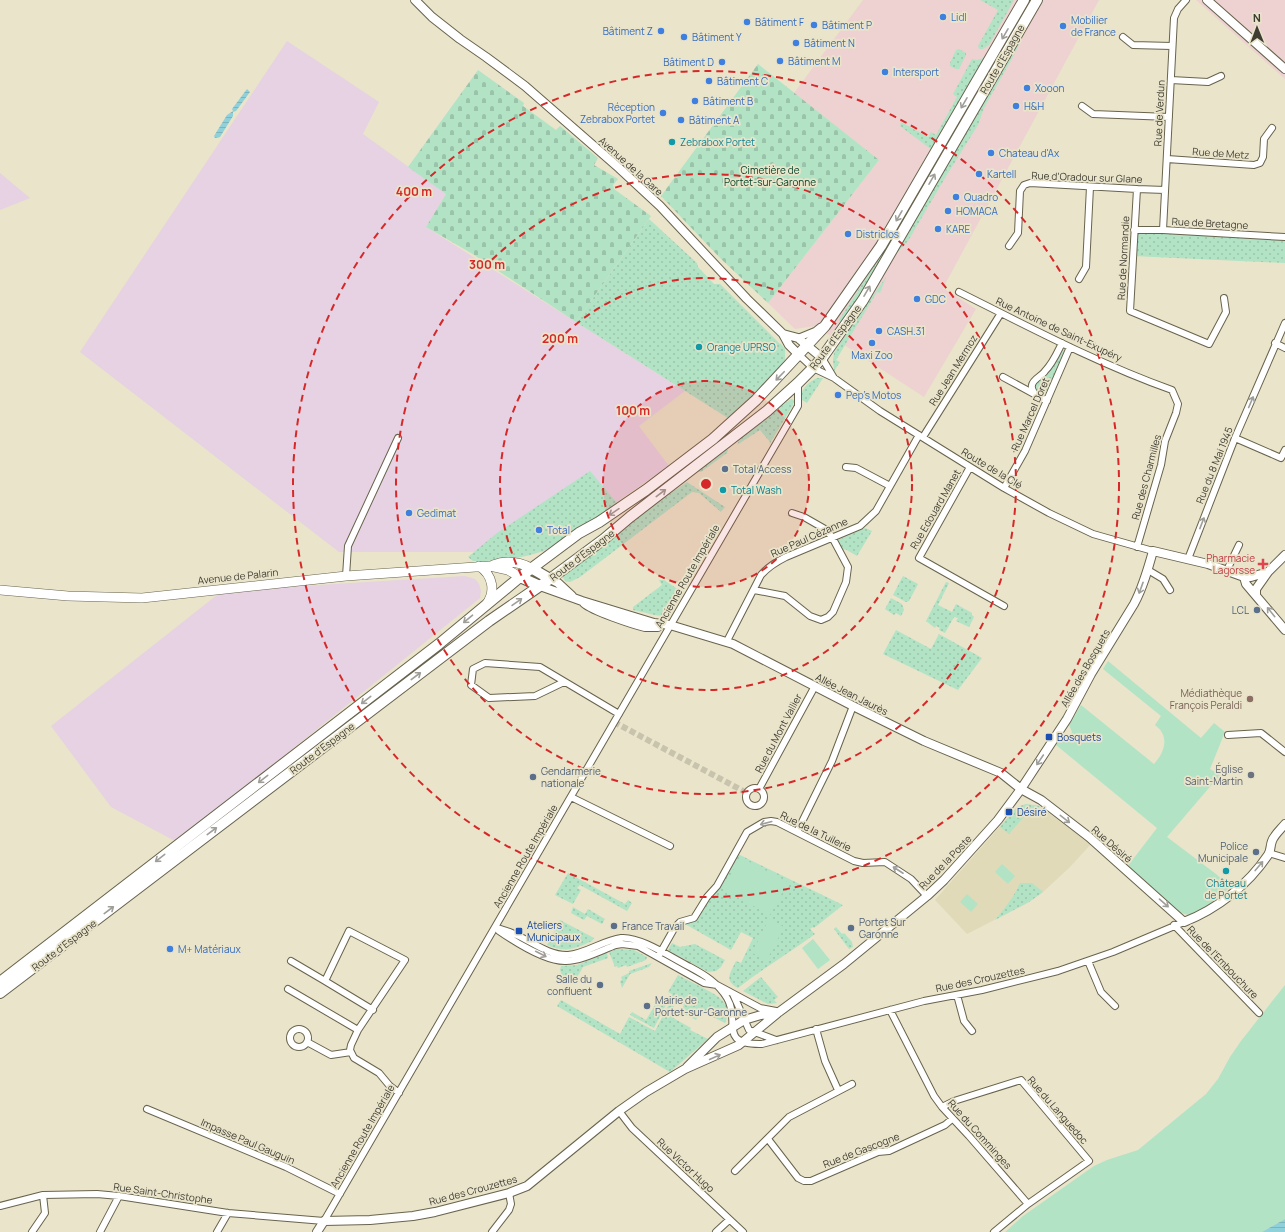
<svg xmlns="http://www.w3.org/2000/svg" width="1285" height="1232" viewBox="0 0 1285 1232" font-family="Manrope,sans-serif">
<defs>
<pattern id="grass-dots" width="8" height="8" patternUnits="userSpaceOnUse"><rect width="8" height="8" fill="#b2e3c5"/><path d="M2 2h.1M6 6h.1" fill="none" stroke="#9ac4aa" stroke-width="1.8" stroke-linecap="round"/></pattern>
<pattern id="cemetery-stones" width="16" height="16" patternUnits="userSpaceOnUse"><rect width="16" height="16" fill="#b2e3c5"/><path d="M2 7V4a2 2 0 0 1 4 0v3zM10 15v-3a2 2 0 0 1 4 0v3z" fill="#9ac4aa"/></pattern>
<pattern id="water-rules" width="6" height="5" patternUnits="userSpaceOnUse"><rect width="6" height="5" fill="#8fd1db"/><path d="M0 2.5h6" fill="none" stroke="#7cb4bc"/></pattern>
</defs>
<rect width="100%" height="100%" fill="#e9e4ca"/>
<path fill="#edd2d1" d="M863 0H1099L943 288 976 309 924 397 815 326 795 329 768 303 879 160 794 93Z
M1196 0H1285V79Z"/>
<path fill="#e6d2e2" d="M287 41 379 102 363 134 446 194 426 227 685 391 639 426 669 466 544 552H339L80 352Z
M0 173 30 198 0 210Z
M465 576 475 579 479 584 481 591 480 598 177 842 111 807 51 726 222 591Z"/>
<path fill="#e0dab9" d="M1026 804 1039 806 1091 844 1070 867 1043 892 1029 902 967 934 935 900 1017 807Z"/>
<path fill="url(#grass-dots)" d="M980 0H1014L989 45 983 49H979L978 46 998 10Z
M1028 0H1033L864 289 843 323H841L839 320 881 255Z
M1027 27 1014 55 984 108 978 125 945 178 908 241 891 259Z
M959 49 966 53V55L959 69H956L950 66V63L956 50Z
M987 57 932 150 900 126 901 122 928 137 931 132 936 135 957 97 953 94 972 59 977 60Z
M649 219 697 263 698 267 714 284H720L780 344V343L785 349V360L783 362 786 365 731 420 576 322Z
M1134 230 1285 237V263L1133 256Z
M886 277 880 293 877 292 836 360 840 362 834 371 833 360 834 353 852 325Z
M1065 348 1066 349 1047 393 1044 394 1037 392 1035 389V383L1047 374 1052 368Z
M817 378H823L807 403 802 400C799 389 809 382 817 378Z
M791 399 794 400 793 405 769 445 770 442 760 430 737 445 740 438Z
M725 449 728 450 727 453 701 472H699V469Z
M590 471 617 503C595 520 570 538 545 550 527 558 492 562 473 561L468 557 497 533Z
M687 482 725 507 721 512 699 493 692 492 580 577 570 582 565 581 563 577 565 573 627 523Z
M865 528 872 531 857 556 845 549 843 551 838 540Z
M903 576 918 584 909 601 906 602 893 595Z
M659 580H664L682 592C667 624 663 616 633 610V607L662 585Z
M946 582 949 583 938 605 952 612 956 604 972 613V615L974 617 969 627 956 621 958 618 954 617 945 633 939 630 940 628 936 626 935 628 926 621Z
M891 598 902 604 904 610 901 616 896 613 894 615 885 609Z
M896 630 931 649 939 634 982 658 958 690 883 654Z
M360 712 362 713 0 987Z
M1026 804 1040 806 1032 815 1028 812 1009 834 1000 827 1017 807Z
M738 854 843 905 814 928 813 927 810 929 815 934C789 953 762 969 738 988 723 981 731 972 736 961L741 963 753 938 741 932 731 950 685 924 693 922 698 919 708 902 718 888Z
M568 873 625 904 628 900 632 903 627 911 580 885 577 888 581 890 573 904 555 895Z
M1020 883H1032L1043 892 1029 902 995 920C1005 908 1014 897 1020 883Z
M573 907 585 914 588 909 605 919 602 924 587 916 584 920 571 913Z
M560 920 594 938 592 941C574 949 565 953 547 945Z
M836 927 842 934 844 933 852 942 853 947 849 949 834 929Z
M672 943 680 947 695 944 725 960 721 967 716 971 708 972 668 950Z
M618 949 634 950 647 957 646 960 627 967 626 965 618 968 617 966 615 967 609 952Z
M607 953 608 958 583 967 576 979 575 977 564 981 560 970 561 966 577 965Z
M652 963 649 967 630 974 622 988 620 981 622 980 621 977 629 973V971Z
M678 975C686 979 695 984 703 988 718 996 734 1003 725 1023L701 1011 696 1020 680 1012 684 1005 671 997 672 994 668 992Z
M761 977 778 997 774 1000 777 1003 768 1004 743 991Z
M660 997 668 1001 654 1028 630 1015 632 1012 646 1020Z
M561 1000 620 1034 629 1017 655 1031 669 1004 674 1006 672 1010 676 1012 673 1018 691 1028 690 1030 708 1039 670 1072 557 1006Z"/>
<path fill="url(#cemetery-stones)" d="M758 64 879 160 768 303 720 258 661 196Z
M478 70 524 103 523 106 556 130 560 126 598 158 594 165 618 179 613 185 614 189 651 216 576 322 471 253 426 227 446 194 408 167Z"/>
<path fill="#b2e3c5" d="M1108 661 1201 738 1214 723 1225 732 1210 769 1220 775 1167 837 1216 874 1230 887 1211 905 1193 916 1181 913 1127 867 1157 828 1056 745 1061 737H1069L1072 732 1069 725 1081 705 1154 764C1165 752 1170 736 1155 725L1161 716 1103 669Z
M740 857 788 882 770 915 723 889Z
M1002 864 1015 876 1008 884 995 872Z
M967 894 978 904 971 912 960 902Z
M769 919 784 927 767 960 752 953Z
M813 939 830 960 818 969 802 948Z
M1285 985V1219L1262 1232H1005L1023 1216 1094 1166 1107 1160 1138 1150 1206 1094 1218 1079 1230 1057 1241 1041Z"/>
<path fill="url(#water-rules)" d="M247 89 250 92 236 111 233 112V116L220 137 215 138 214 136 227 115 233 111 232 109Z
M1285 1219V1232H1262Z"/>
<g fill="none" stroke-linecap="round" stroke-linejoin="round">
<path stroke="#c7c3ac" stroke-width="6" stroke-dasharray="6 3" stroke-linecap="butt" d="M614 722 747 793"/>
<defs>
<path id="minor" d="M1123 37 1133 45 1172 46
M1171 80 1208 82 1221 76
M1082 106 1093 114 1169 117
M1167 159 1254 165 1260 163 1263 157 1264 139 1272 128
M1137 189 1130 311 1209 344 1226 312 1224 298
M1134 230H1163L1285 237
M1163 230 1174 18 1178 9 1186 0
M1009 246 1018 233 1020 191 1024 185 1030 183 1137 189 1165 190
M1079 279 1086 267 1090 187
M959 292C1029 327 1099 364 1172 390L1178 404 1176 413 1165 441 1161 465 1137 547
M798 338 815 331 820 327
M1275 343 1285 348
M799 355 813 368 834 378 880 411 1004 488 1049 513 1093 534 1153 551
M822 358 834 378
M1003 377 1047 401
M1037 396C1034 393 1031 389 1032 385 1033 379 1042 376 1045 371 1053 363 1057 353 1062 343
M923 437 1001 313
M1235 438 1281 458 1285 450
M846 467 856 468 890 486
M970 467 919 558 1004 606
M1004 488 1025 451 1070 347
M1188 559 1235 438 1285 323
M1148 570 1163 579 1170 590
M1227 570 1239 545
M346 576 348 546 398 438
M754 590 785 596 810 616 821 620 828 617 833 612 846 582 848 567 832 537 825 529 804 517 792 513
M727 641 761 575C769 566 776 562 786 557L860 526 876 511 919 435
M564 682 535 696 489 698 471 685 473 669 485 663 540 667 619 714
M1228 735 1261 733 1285 752
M746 797a9 9 0 1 1 18 0a9 9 0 1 1-18 0Z
M759 789 815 686
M571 797 670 846
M797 832 832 761 853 706
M1269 853 1285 858
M1174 925 1259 1013
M495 927C501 929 507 931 512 933 530 940 548 956 568 955 585 954 604 940 621 938 640 936 672 958 690 967 705 975 718 983 727 998 741 1021 717 1045 762 1044L924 1001 982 990 1058 971 1113 952 1184 922
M499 931C515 942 547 962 566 961 581 961 602 950 616 945L622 944 638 946 704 983 717 985 760 1008 776 1011
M658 957 675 927 680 922 694 918 707 897 717 886 747 832 764 822 771 821 777 822 854 861 863 863 885 862 911 879 927 896
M291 961 325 981
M1088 961 1101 992 1115 1006
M288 989 358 1030
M733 994 749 1030 776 1040
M957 995 964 1021 972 1031
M373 1010 325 981 349 931 405 960 358 1030 351 1045 350 1050 354 1058 379 1073 389 1085 399 1093
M890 1010 934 1096 942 1107 969 1136 1028 1204
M816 1029 825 1061 838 1090
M290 1038a9 9 0 1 1 18 0a9 9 0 1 1-18 0Z
M307 1042 331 1055 351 1052
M942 1107 954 1101 1021 1080 1089 1161 1028 1204 994 1232
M147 1109 286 1167 340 1194
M619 1111 632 1128 743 1232
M768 1139 798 1178 804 1181H811L878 1152 889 1151 945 1125 952 1119
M735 1171 789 1117 852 1084
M0 1206 43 1195 97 1194 119 1196 228 1213 324 1221 798 406V383
M32 1232 45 1213 43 1195
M100 1232 119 1196
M217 1232 228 1213
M492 1232 509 1210 511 1204 509 1193
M716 1232 729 1220"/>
<path id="tertiary" d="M415 0 432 17 460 39 486 57 525 86 619 168 660 206 747 299 783 334 798 338 822 358
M1207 0 1285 69
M783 334 789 345 799 355
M1244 577 1246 584 1285 630
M550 579 558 583 572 596
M540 586 582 601 654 623 670 625 733 644 853 706 924 741 1001 773 1021 789 1041 800 1089 837 1184 922C1217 909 1248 885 1268 855 1271 851 1270 846 1272 841 1274 835 1281 829 1285 824
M1256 594V589L1268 572
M584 603C593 611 633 624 645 627 649 627 654 627 658 627
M687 1067 717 1037 744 1020 761 1015 779 1012
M317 1232 324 1221 370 1220 413 1216 435 1212 509 1193 527 1186 619 1111 646 1092 685 1069 739 1045 779 1012 844 964 927 896 944 880 998 820 1021 789 1067 719 1091 674 1134 604C1143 587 1148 569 1153 551L1208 564 1244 577H1251L1268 572 1285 555"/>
<path id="secondary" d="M493 565C506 560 519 562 531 568
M479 566C493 575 496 592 486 605
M0 590 68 596 142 598 346 576 490 566 508 570 520 577"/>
<path id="primary" d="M531 568 550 579
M520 577 540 586
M0 982 439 644 520 577 579 533 599 522 646 490 713 439 756 400 825 326 881 246 1024 0
M0 993 489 621 550 579 604 539 630 517 767 411 798 383 813 368 822 358 863 300 1037 0"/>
</defs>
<use href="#minor" stroke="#68634d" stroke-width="8"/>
<use href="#tertiary" stroke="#68634d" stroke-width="10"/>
<use href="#secondary" stroke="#68634d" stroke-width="10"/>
<use href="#primary" stroke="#68634d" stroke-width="12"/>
<use href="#minor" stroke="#fff" stroke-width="6"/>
<use href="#tertiary" stroke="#fff" stroke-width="8"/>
<use href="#secondary" stroke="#fff" stroke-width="9"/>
<use href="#primary" stroke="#fff" stroke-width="10"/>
</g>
<defs><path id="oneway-shaft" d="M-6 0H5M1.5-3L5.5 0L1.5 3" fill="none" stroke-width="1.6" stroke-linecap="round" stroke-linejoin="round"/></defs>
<g stroke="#9f9e99">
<use href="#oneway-shaft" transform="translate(1005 34) rotate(120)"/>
<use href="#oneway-shaft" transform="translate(964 103) rotate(120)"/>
<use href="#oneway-shaft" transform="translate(932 179) rotate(-60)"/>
<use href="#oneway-shaft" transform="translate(899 216) rotate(120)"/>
<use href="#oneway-shaft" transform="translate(867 291) rotate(-60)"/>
<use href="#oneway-shaft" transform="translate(780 376) rotate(134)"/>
<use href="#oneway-shaft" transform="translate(1251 402) rotate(-67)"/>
<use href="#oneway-shaft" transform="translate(661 493) rotate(-37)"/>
<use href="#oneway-shaft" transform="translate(614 512) rotate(146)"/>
<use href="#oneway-shaft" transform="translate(1202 523) rotate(-69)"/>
<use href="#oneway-shaft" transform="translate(1141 588) rotate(110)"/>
<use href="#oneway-shaft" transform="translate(517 602) rotate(-35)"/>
<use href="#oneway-shaft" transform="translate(1271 612) rotate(-129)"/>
<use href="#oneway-shaft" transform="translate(468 619) rotate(140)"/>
<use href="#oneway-shaft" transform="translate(416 676) rotate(-37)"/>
<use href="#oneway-shaft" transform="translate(366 700) rotate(142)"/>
<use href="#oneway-shaft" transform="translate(1040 760) rotate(124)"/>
<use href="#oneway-shaft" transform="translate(263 779) rotate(142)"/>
<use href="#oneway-shaft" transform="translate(1065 819) rotate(38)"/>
<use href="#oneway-shaft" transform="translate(766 823) rotate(165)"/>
<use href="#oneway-shaft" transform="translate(212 831) rotate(-37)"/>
<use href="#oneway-shaft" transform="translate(160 858) rotate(142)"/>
<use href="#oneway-shaft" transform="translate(1259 866) rotate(-50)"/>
<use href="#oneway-shaft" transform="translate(898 870) rotate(-147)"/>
<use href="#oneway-shaft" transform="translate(1164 903) rotate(41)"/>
<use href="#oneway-shaft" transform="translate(109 910) rotate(-37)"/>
<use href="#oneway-shaft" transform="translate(541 954) rotate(27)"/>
<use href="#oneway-shaft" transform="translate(715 1057) rotate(-24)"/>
</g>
<circle cx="706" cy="484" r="103" fill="#d62828" fill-opacity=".12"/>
<g fill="none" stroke="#d62828" stroke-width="2" stroke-dasharray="7 5">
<circle cx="706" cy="484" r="103"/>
<circle cx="706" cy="484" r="206"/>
<circle cx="706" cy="484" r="310"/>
<circle cx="706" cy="484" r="413"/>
</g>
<g fill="#3f7fe0" stroke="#e9e4ca" stroke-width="1.5">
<circle cx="943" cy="17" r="4"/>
<circle cx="747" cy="22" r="4"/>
<circle cx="814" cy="25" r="4"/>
<circle cx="1063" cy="26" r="4"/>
<circle cx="661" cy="31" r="4"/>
<circle cx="684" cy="37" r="4"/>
<circle cx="796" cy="43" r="4"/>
<circle cx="780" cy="61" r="4"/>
<circle cx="722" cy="62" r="4"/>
<circle cx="885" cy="72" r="4"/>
<circle cx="709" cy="81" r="4"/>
<circle cx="1027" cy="88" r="4"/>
<circle cx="695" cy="101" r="4"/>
<circle cx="1016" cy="106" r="4"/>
<circle cx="663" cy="113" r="4"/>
<circle cx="681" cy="120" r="4"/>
<circle cx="991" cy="153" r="4"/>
<circle cx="979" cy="174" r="4"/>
<circle cx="956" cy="197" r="4"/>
<circle cx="948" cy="211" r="4"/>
<circle cx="938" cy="229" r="4"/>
<circle cx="848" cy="234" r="4"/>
<circle cx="917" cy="299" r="4"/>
<circle cx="879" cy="331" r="4"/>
<circle cx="872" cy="343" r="4"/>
<circle cx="838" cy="395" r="4"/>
<circle cx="409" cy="513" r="4"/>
<circle cx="539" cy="530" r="4"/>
<circle cx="170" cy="949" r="4"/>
</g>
<g fill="#0f9aa8" stroke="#e9e4ca" stroke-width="1.5">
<circle cx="672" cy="142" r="4"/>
<circle cx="699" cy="347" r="4"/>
<circle cx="723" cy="490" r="4"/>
<circle cx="1226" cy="871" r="4"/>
</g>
<g fill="#5c6f8a" stroke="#e9e4ca" stroke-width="1.5">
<circle cx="725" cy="469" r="4"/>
<circle cx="1257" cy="610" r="4"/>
<circle cx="533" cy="777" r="4"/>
<circle cx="1256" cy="852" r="4"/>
<circle cx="614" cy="926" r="4"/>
<circle cx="851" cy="928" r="4"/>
<circle cx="600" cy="985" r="4"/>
<circle cx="647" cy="1006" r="4"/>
</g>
<path fill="#e0444e" stroke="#e9e4ca" stroke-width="1.5" d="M1261 558h4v4h4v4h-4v4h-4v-4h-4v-4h4z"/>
<circle fill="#8d6e63" stroke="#e9e4ca" stroke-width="1.5" cx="1250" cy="699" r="4"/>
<g fill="#1a4fb4" stroke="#e9e4ca" stroke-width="1.5">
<rect x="1045" y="733" width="8" height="8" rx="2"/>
<rect x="1005" y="808" width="8" height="8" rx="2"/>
<rect x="515" y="927" width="8" height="8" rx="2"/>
</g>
<circle fill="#6b7280" stroke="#e9e4ca" stroke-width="1.5" cx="1251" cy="775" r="4"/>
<g text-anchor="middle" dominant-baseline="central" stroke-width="3.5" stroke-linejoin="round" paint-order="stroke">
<g font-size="10" fill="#366cbe" stroke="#e9e4ca" text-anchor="start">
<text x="951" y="17">Lidl</text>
<text x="1071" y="20">Mobilier<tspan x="1071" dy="12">de France</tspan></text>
<text x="755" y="22">Bâtiment F</text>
<text x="822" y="25">Bâtiment P</text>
<text x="653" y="31" text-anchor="end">Bâtiment Z</text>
<text x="692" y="37">Bâtiment Y</text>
<text x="804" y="43">Bâtiment N</text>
<text x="788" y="61">Bâtiment M</text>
<text x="714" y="62" text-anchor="end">Bâtiment D</text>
<text x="893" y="72">Intersport</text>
<text x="717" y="81">Bâtiment C</text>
<text x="1035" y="88">Xooon</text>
<text x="703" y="101">Bâtiment B</text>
<text x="1024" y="106">H&amp;H</text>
<text x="655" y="107" text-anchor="end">Réception<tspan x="655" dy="12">Zebrabox Portet</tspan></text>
<text x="689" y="120">Bâtiment A</text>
<text x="999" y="153">Chateau d'Ax</text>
<text x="987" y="174">Kartell</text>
<text x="964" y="197">Quadro</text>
<text x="956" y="211">HOMACA</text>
<text x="946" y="229">KARE</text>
<text x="856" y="234">Districlos</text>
<text x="925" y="299">GDC</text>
<text x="887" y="331">CASH.31</text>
<text x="872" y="355" text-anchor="middle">Maxi Zoo</text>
<text x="846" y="395">Pep's Motos</text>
<text x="417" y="513">Gedimat</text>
<text x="547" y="530">Total</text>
<text x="178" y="949">M+ Matériaux</text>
</g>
<g font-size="10" fill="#3f3d33" stroke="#e9e4ca">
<text transform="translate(1002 59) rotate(-60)">Route d'Espagne</text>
<text transform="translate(1159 113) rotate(-87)">Rue de Verdun</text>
<text transform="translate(1221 153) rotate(4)">Rue de Metz</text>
<text transform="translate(631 166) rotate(42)">Avenue de la Gare</text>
<text transform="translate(1087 177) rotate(2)">Rue d'Oradour sur Glane</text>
<text transform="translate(1210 223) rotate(3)">Rue de Bretagne</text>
<text transform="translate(1123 258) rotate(-87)">Rue de Normandie</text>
<text transform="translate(1059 329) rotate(25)">Rue Antoine de Saint-Exupéry</text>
<text transform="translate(835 337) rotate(-53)">Route d'Espagne</text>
<text transform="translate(953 370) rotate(-58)">Rue Jean Mermoz</text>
<text transform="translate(1030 414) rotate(-66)">Rue Marcel Doret</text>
<text transform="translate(1214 465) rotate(-68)">Rue du 8 Mai 1945</text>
<text transform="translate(992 468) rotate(31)">Route de la Clé</text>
<text transform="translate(1146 477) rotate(-75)">Rue des Charmilles</text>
<text transform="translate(935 509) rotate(-60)">Rue Edouard Manet</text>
<text transform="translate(809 537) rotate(-24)">Rue Paul Cézanne</text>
<text transform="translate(582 555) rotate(-37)">Route d'Espagne</text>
<text transform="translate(238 576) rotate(-6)">Avenue de Palarin</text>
<text transform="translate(687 576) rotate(-60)">Ancienne Route Impériale</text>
<text transform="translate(1085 668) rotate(-60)">Allée des Bosquets</text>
<text transform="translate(852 694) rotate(27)">Allée Jean Jaurès</text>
<text transform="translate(778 733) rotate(-62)">Rue du Mont Vallier</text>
<text transform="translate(322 748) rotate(-37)">Route d'Espagne</text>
<text transform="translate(816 831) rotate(26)">Rue de la Tuilerie</text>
<text transform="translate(1112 844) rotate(41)">Rue Désiré</text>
<text transform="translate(525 856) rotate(-60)">Ancienne Route Impériale</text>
<text transform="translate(945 862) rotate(-46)">Rue de la Poste</text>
<text transform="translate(64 945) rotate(-37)">Route d'Espagne</text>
<text transform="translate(1223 962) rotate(46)">Rue de l'Embouchure</text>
<text transform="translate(980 979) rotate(-12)">Rue des Crouzettes</text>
<text transform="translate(1058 1110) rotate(49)">Rue du Languedoc</text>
<text transform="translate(980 1134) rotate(48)">Rue du Comminges</text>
<text transform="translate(362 1136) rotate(-60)">Ancienne Route Impériale</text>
<text transform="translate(248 1141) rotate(23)">Impasse Paul Gauguin</text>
<text transform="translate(861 1150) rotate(-21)">Rue de Gascogne</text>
<text transform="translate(686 1165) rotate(43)">Rue Victor Hugo</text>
<text transform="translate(473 1190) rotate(-15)">Rue des Crouzettes</text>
<text transform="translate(163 1193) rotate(8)">Rue Saint-Christophe</text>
</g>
<g font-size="10" fill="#0d838f" stroke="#e9e4ca" text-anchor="start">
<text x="680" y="142">Zebrabox Portet</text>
<text x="707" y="347">Orange UPRSO</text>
<text x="731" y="490">Total Wash</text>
<text x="1226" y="883" text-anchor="middle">Château<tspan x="1226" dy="12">de Portet</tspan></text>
</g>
<g font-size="10" fill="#034327" stroke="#e9e4ca">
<text x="770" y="170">Cimetière de<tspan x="770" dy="12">Portet-sur-Garonne</tspan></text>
</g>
<g font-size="10" fill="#4e5e75" stroke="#e9e4ca" text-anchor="start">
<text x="733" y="469">Total Access</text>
<text x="1249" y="610" text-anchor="end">LCL</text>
<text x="541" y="771">Gendarmerie<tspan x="541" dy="12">nationale</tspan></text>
<text x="1248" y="846" text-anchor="end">Police<tspan x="1248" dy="12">Municipale</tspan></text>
<text x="859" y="922">Portet Sur<tspan x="859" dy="12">Garonne</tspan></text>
<text x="622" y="926">France Travail</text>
<text x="592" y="979" text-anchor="end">Salle du<tspan x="592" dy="12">confluent</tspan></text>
<text x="655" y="1000">Mairie de<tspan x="655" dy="12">Portet-sur-Garonne</tspan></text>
</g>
<g font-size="10" fill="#be3a42" stroke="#e9e4ca" text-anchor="end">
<text x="1255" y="558">Pharmacie<tspan x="1255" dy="12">Lagorsse</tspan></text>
</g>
<g font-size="10" fill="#785e54" stroke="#e9e4ca" text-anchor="end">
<text x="1242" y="693">Médiathèque<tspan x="1242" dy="12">François Peraldi</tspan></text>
</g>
<g font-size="10" fill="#164399" stroke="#e9e4ca" text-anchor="start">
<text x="1057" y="737">Bosquets</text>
<text x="1017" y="812">Désiré</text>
<text x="527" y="925">Ateliers<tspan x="527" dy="12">Municipaux</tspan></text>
</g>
<g font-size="10" fill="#5b616d" stroke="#e9e4ca" text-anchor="end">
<text x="1243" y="769">Église<tspan x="1243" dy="12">Saint-Martin</tspan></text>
</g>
</g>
<circle cx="706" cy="484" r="6" fill="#d62828" stroke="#e9e4ca" stroke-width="2"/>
<g font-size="12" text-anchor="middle" font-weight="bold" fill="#d62828" stroke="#e9e4ca" stroke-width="3.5" stroke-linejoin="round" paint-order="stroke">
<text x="414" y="196">400 m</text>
<text x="487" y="269">300 m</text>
<text x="560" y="343">200 m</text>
<text x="633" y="415">100 m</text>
</g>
<g transform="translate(1257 28) rotate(359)" stroke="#e9e4ca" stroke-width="3" paint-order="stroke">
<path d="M0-3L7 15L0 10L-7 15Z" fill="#3f3d33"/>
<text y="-6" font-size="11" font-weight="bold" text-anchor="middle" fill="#3f3d33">N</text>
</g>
</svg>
